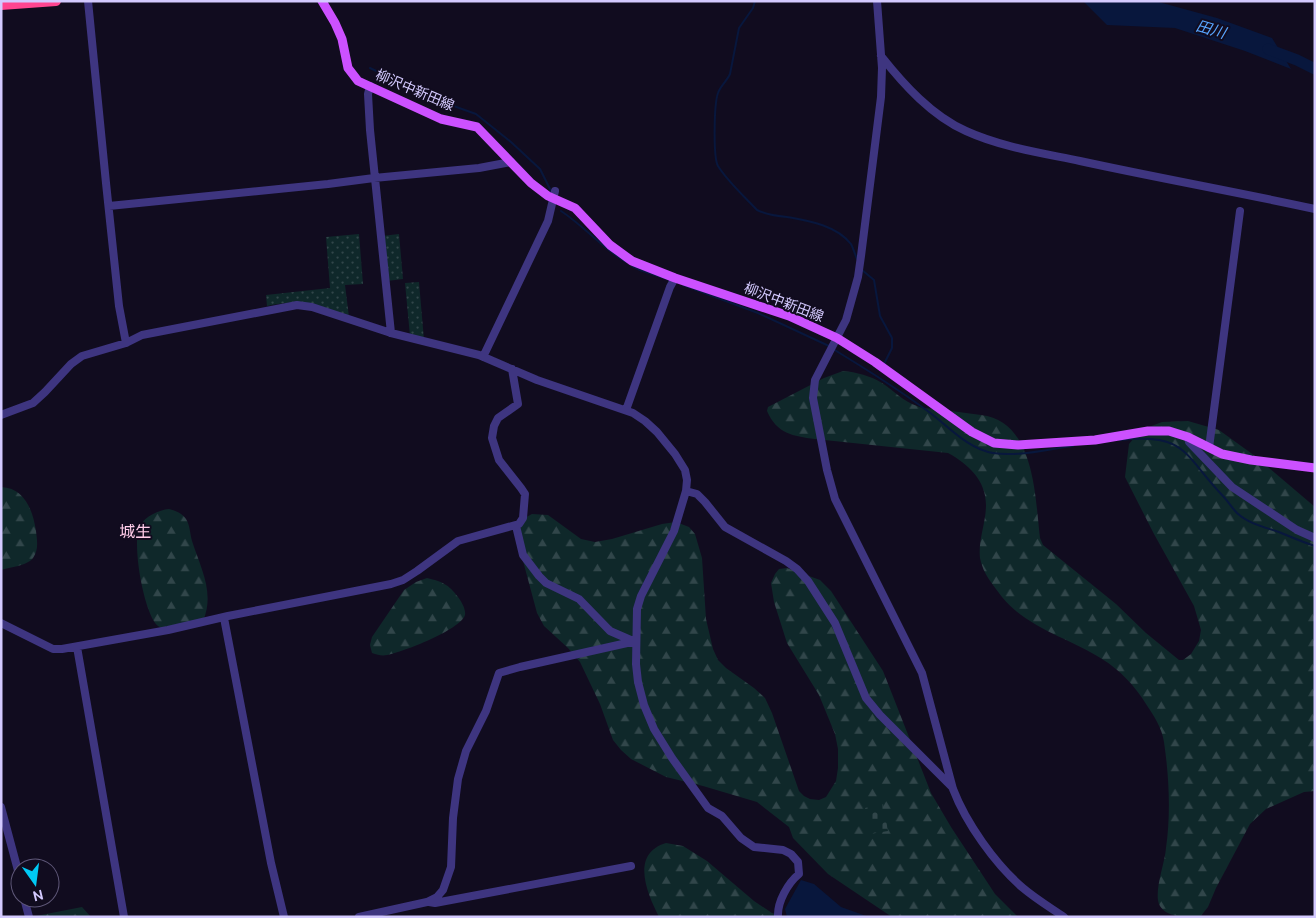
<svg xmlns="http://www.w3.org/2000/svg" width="1316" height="918" viewBox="0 0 1316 918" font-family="Ubuntu,'Noto Sans JP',sans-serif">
<defs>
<pattern id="grass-dots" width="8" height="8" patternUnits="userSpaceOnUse" patternTransform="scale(1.25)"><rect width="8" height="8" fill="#0f282a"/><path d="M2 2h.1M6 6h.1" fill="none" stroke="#31464a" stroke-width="1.8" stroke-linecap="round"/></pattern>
<pattern id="forest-firs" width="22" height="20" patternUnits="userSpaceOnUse" patternTransform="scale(1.25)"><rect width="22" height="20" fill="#0f282a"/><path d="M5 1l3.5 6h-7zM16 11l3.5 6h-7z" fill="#31464a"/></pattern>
<pattern id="cemetery-stones" width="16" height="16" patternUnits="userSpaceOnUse" patternTransform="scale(1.25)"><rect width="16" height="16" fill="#0f282a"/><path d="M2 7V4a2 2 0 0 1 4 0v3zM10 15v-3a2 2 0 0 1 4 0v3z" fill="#31464a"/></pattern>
</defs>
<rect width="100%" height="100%" fill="#110c1f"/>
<path fill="url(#grass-dots)" d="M359 234 363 284 345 285 349 317C316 304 302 298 267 306L266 295 330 288 326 237Z
M399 234 403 279 387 281 382 236Z
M419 282 424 340 410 336 405 283Z"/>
<path fill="url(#forest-firs)" d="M843 371C856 372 871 376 882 383 894 391 903 401 917 406 923 409 929 408 936 409 951 411 966 413 981 415 1035 421 1035 497 1040 538L1043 545 1116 604 1146 633 1179 660H1183L1191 654 1199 641 1201 630 1194 606 1154 534 1125 477 1129 444 1141 430 1162 422 1188 421 1219 430 1255 456 1315 507V791L1304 792 1266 809 1250 824 1216 888 1208 907 1200 917C1186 917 1165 918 1159 904 1154 890 1165 863 1166 848 1171 813 1169 776 1164 742 1162 728 1154 716 1146 704 1135 686 1120 670 1102 659 1069 638 1027 628 1002 597 993 585 983 574 980 558 978 540 986 523 986 505 986 480 968 464 948 453L815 439C793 436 777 434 767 411L768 407 824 378Z
M1 487C25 488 33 511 36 531 37 540 39 550 33 558 27 566 10 567 1 570Z
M169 509C176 511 182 513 186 519 190 525 190 534 192 541 201 569 215 593 203 621 191 624 170 634 158 626 144 615 131 541 140 526 145 516 159 510 169 509Z
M532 514 548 515 581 539 595 542 612 539 662 524 676 522 689 527 695 534 702 558 706 619 713 649 718 660 726 668 754 688 765 698 772 713 799 791 804 796 810 799 819 800 826 797 836 781 838 768V749L835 734 819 695 787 643 774 602 771 583 775 574 779 569 787 568 820 580 831 591 883 671 931 793 951 827 995 894 1018 917H892L828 874 793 838 789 827 757 802 703 786 666 777 631 759 621 750 613 740 600 704 580 662 568 648 544 626 537 613 515 531 523 519Z
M427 578C443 582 448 584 458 597 461 601 466 609 465 615 460 630 403 652 387 655 382 656 378 655 372 653L370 645 372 637 404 590 416 582Z
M666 843 683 846 707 861 754 901 772 913 785 917H659C647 893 630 854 666 843Z
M82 907 91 917H31Z"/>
<path fill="url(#cemetery-stones)" d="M883 804 888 831 870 834 865 808Z"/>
<path fill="#08173d" d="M1083 1H1155L1217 18 1272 38 1291 69 1245 51 1175 28 1107 25Z
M801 880 814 884 841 907 869 917H787L785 909Z"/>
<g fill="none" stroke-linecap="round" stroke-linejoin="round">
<path stroke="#08173d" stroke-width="2" d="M755 1 753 8 739 28 730 74C727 81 720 86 718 93 714 104 713 157 718 166 728 182 744 196 757 210 767 215 776 216 787 217 809 221 836 225 851 244 853 248 855 254 857 259
M370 68 434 99 476 114 511 142 540 169 552 193
M561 211C584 226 602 248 626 262
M632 266 640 270 670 280
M862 270 874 280 880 316 892 338V348L884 364
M683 285 758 313 829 346
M833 349C866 369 898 389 929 412 948 426 968 449 993 453 1019 457 1047 449 1073 446
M1120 440C1187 433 1183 454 1223 496 1227 500 1232 508 1237 513 1249 524 1264 527 1279 532 1291 537 1302 542 1315 546"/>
<path stroke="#08173d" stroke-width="11" d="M1268 49 1297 60 1315 69"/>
<path stroke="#3e3580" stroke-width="8" d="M88 1 106 183 119 306 126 343
M877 1 882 68 881 97 861 256 858 277 846 320 815 380 813 398 827 470 835 499 922 673 953 789C966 823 995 864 1023 888 1036 899 1051 908 1064 917
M881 56C904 85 932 116 966 131 1001 147 1042 153 1080 161 1158 178 1237 192 1315 209
M370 86 368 94 370 130 391 333
M109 206 328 184 374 178 479 168 511 162
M483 357 548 221 555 191
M626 410 670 287 675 278
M1 415 33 403 45 392 71 364 82 356 126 343 142 335 297 305 312 307 391 333 479 355 537 380 633 413 645 421 657 432 675 454 685 470 687 480 686 491 674 531 641 596 637 609 636 664 638 682 644 705 654 729 672 758 708 808 722 816 741 838 754 847 783 850 791 854 798 862 799 874C788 883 777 902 778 917
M1188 437 1189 442 1232 487 1297 530 1315 538
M1209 448 1240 211
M686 491 697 494 705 502 725 527 786 561 797 569 808 581 835 623 866 698 880 715 952 787
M516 526 523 555 539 576 546 583 579 599 610 631 633 641
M224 618 271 863 284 917
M1 623 53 649H62L168 630 228 616 391 584 403 580 417 571 458 541 519 524 523 518 525 494 521 488 499 460 492 438 494 426 498 418 518 404 512 369
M77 647 124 917
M1 807 20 878
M24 898 29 917
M429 902 435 903 631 866
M359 917 427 902 437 897 443 890 451 867 453 818 458 779 466 751 486 711 499 673 520 667 636 641"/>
<path stroke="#cc51ff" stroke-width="9" d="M322 1 335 23 342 39 348 68 358 81 441 119 477 127 531 183 548 196 575 208 610 245 632 261 675 278 789 316 837 338 875 362 972 432 994 443 1018 445 1095 440 1148 431H1169L1188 437 1222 454 1251 460 1315 468"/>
<path stroke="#ff4590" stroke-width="10" d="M1 5 56 1"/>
</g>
<g text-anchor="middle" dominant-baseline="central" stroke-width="4" stroke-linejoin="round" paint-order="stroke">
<g font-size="14" fill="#d4caff" stroke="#110c1f">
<text transform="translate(415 90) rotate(23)">柳沢中新田線</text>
<text transform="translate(784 302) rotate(21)">柳沢中新田線</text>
</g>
<g font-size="15" font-style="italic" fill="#58a5ff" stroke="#110c1f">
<text transform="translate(1211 29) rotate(16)">田川</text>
</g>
<g font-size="16" fill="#ffcce9" stroke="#110c1f">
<text x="135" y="531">城生</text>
</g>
</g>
<rect width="1316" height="918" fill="none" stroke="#d4caff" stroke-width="5"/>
<g transform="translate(35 883) rotate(166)"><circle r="24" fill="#110c1f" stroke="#5f5879"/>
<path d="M0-4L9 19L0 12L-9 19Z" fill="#00caf5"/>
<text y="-8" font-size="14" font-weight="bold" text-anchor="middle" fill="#d4caff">N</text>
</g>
</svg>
